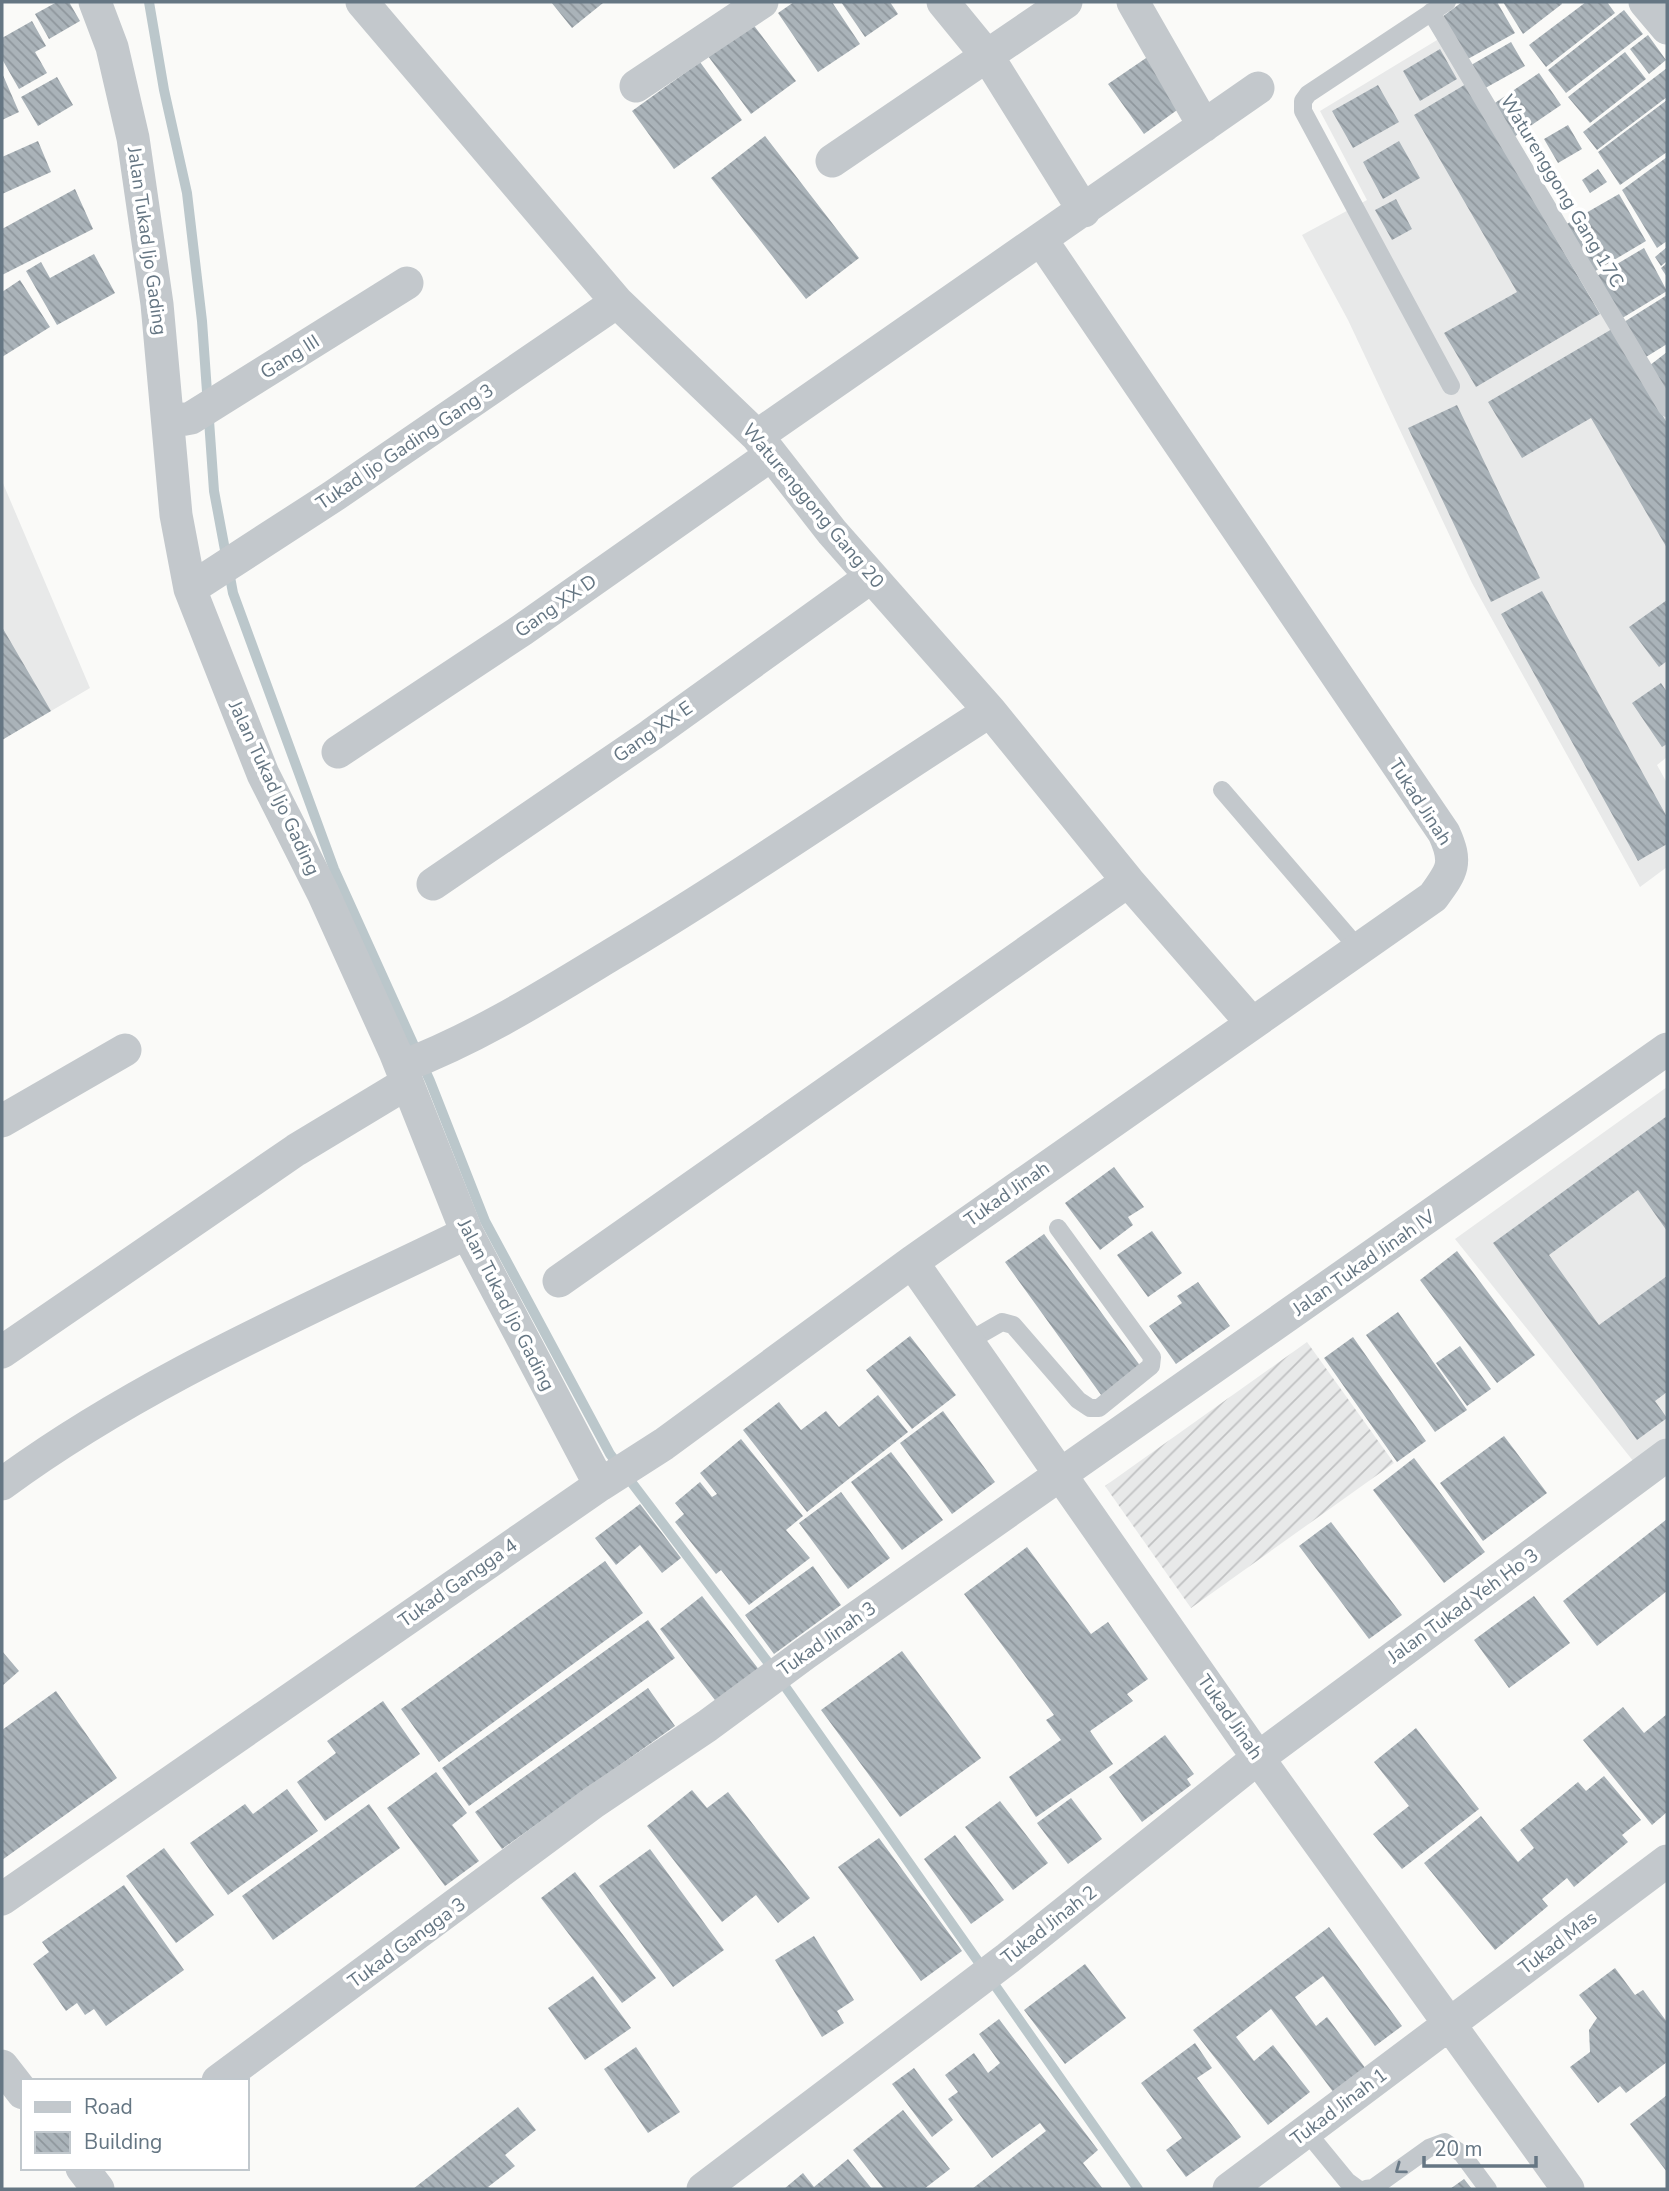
<svg xmlns="http://www.w3.org/2000/svg" width="1669" height="2191" viewBox="0 0 1669 2191" font-family="'Nunito Sans',sans-serif">
<defs>
<pattern id="industrial-furrows" width="10" height="10" patternUnits="userSpaceOnUse" patternTransform="scale(1.75)"><rect width="10" height="10" fill="#e8e9e9"/><path d="M-1 1l2-2M0 10L10 0M9 11l2-2" fill="none" stroke="#c0c1c2"/></pattern>
<pattern id="building-back-hatch" width="6" height="6" patternUnits="userSpaceOnUse" patternTransform="scale(1.75)"><rect width="6" height="6" fill="#aab3b9"/><path d="M-1 5l2 2M0 0l6 6M5-1l2 2" fill="none" stroke="#8e969c"/></pattern>
</defs>
<rect width="100%" height="100%" fill="#fafaf8"/>
<path fill="#e8e9e9" d="M1442 37 1667 419V757L1657 765 1667 783V867L1640 887 1472 583 1348 320 1302 235 1367 200 1320 111Z
M2 481 90 688 2 740Z
M1667 1087V1446L1638 1467 1455 1239Z"/>
<path fill="url(#industrial-furrows)" d="M1307 1342 1394 1463 1191 1608 1105 1486Z"/>
<g fill="none" stroke-linecap="round" stroke-linejoin="round">
<path stroke="#bbc7cb" stroke-width="10" d="M149 2 164 90 187 193 202 321 214 491 233 593 334 869 430 1081 485 1221 610 1454 770 1665 1138 2189"/>
</g>
<path fill="url(#building-back-hatch)" d="M57 2H69L80 21 49 39 35 14Z
M551 2H602L603 3 572 28Z
M794 2H832L860 44 818 72 778 13Z
M841 2H890L898 14 865 37Z
M1462 2H1497L1515 33 1466 60 1442 17Z
M1503 2H1561L1562 4 1523 34Z
M1586 2H1607L1615 13 1546 67 1529 45Z
M1624 10 1643 34 1566 93 1548 70Z
M32 21 46 46 35 52 47 73 19 89 2 59V38Z
M752 23 796 81 751 114 708 56Z
M1648 35 1666 60 1649 74 1630 49Z
M1511 42 1525 66 1480 91 1466 68Z
M1440 49 1457 79 1420 101 1403 71Z
M1625 52 1646 79 1590 123 1568 97Z
M1149 56 1184 105 1144 134 1108 84Z
M700 62 742 120 674 169 632 111Z
M1667 68V97L1597 150 1583 132Z
M2 73 19 112 2 120Z
M1539 73 1561 105 1514 137 1492 105Z
M57 77 73 105 38 126 21 97Z
M1466 84 1600 314 1476 387 1444 333 1517 292 1414 115Z
M1378 85 1399 122 1353 148 1332 111Z
M1667 100V152L1620 185 1598 152Z
M1568 125 1582 149 1558 163 1544 139Z
M765 136 859 258 806 299 711 178Z
M38 141 51 172 2 194V157Z
M1399 141 1420 178 1383 199 1363 162Z
M1667 157V241L1657 248 1622 190Z
M1598 169 1607 182 1590 193 1582 180Z
M75 189 93 229 2 275V229Z
M1619 194 1646 241 1592 273 1565 225Z
M1396 199 1412 229 1392 240 1375 210Z
M1667 247V261L1661 266 1655 257Z
M1644 248 1667 291 1619 320 1595 277Z
M94 254 115 293 57 325 26 271 41 262 50 278Z
M1667 263V277L1661 268Z
M20 280 50 327 2 357V292Z
M1667 295V344L1646 357 1624 322Z
M1612 329 1667 423V548L1591 418 1522 458 1488 402Z
M1667 352V398L1645 369Z
M1457 405 1540 578 1491 602 1408 428Z
M1542 591 1667 817V844L1638 861 1501 614Z
M1667 600V661L1659 667 1629 627Z
M2 627 51 711 2 740Z
M1661 683 1667 692V744L1662 747 1632 703Z
M1667 1116V1231L1638 1190 1549 1255 1599 1325 1667 1276V1392L1655 1401 1667 1418 1637 1440 1493 1243Z
M1114 1167 1144 1207 1128 1217 1133 1225 1100 1250 1065 1203Z
M1152 1231 1182 1273 1148 1297 1117 1255Z
M1044 1234 1144 1371 1104 1399 1005 1262Z
M1457 1251 1535 1355 1497 1383 1420 1280Z
M1198 1282 1230 1326 1176 1364 1149 1326 1182 1303 1177 1296Z
M1398 1312 1467 1410 1435 1432 1366 1335Z
M910 1336 956 1395 912 1429 866 1370Z
M1353 1337 1426 1441 1397 1462 1324 1358Z
M1460 1346 1491 1389 1467 1406 1436 1363Z
M878 1395 908 1432 807 1512 743 1430 779 1402 801 1430 826 1411 839 1427Z
M943 1411 995 1482 952 1514 900 1443Z
M1504 1436 1547 1493 1483 1541 1440 1483Z
M741 1439 803 1516 786 1530 810 1558 749 1605 721 1570 716 1574 675 1522 684 1514 675 1503 700 1482 712 1497 717 1494 700 1473Z
M891 1452 943 1520 902 1550 851 1482Z
M1414 1458 1485 1552 1444 1583 1373 1490Z
M841 1492 890 1558 848 1589 799 1523Z
M640 1504 681 1558 662 1573 640 1545 616 1565 595 1538Z
M1667 1519V1591L1597 1646 1563 1601Z
M1331 1522 1402 1615 1369 1639 1299 1546Z
M1027 1547 1091 1634 1108 1622 1148 1679 1127 1694 1133 1701 1090 1731 1113 1764 1036 1817 1009 1777 1061 1740 1046 1720 1054 1715 964 1594Z
M605 1561 643 1613 439 1762 401 1709Z
M813 1566 841 1605 774 1654 745 1615Z
M702 1596 760 1671 718 1704 660 1629Z
M1534 1596 1570 1643 1509 1688 1474 1640Z
M648 1620 675 1658 469 1806 442 1768Z
M2 1651 19 1671 2 1686Z
M902 1651 981 1758 900 1817 821 1710Z
M648 1688 675 1726 502 1849 475 1812Z
M56 1691 117 1778 2 1860V1730Z
M383 1701 420 1754 325 1821 297 1782 336 1753 327 1741Z
M1623 1707 1644 1733 1667 1714V1812L1652 1825 1583 1740Z
M1416 1728 1479 1809 1402 1869 1373 1834 1409 1806 1374 1762Z
M1165 1735 1194 1774 1187 1779 1191 1785 1142 1822 1109 1777Z
M436 1772 467 1813 452 1825 479 1861 445 1886 387 1808Z
M1604 1776 1641 1820 1622 1835 1628 1842 1574 1887 1567 1878 1542 1899 1548 1906 1495 1950 1424 1863 1481 1816 1518 1862 1534 1848 1520 1830 1578 1782 1586 1791Z
M287 1789 318 1831 228 1895 190 1843 245 1804 253 1814Z
M692 1790 707 1808 728 1792 810 1898 778 1923 756 1895 722 1922 647 1826Z
M1071 1798 1102 1839 1068 1864 1037 1823Z
M1000 1801 1048 1863 1013 1890 965 1827Z
M369 1804 400 1848 273 1940 242 1896Z
M955 1835 1004 1900 971 1924 924 1859Z
M879 1838 962 1951 921 1981 838 1867Z
M164 1848 214 1915 176 1943 126 1876Z
M650 1849 724 1950 673 1987 599 1886Z
M575 1872 656 1978 622 2003 541 1898Z
M124 1885 184 1970 106 2026 94 2009 85 2015 77 2003 66 2011 33 1964 49 1952 42 1942Z
M1329 1927 1402 2026 1375 2046 1323 1976 1295 1997 1316 2026 1327 2017 1366 2069 1334 2093 1271 2009 1236 2037 1254 2061 1273 2045 1310 2092 1268 2125 1193 2030Z
M814 1936 854 2000 837 2011 844 2023 822 2037 775 1960Z
M1085 1964 1126 2018 1065 2064 1024 2010Z
M1615 1968 1635 1995 1643 1990 1667 2022V2062L1626 2093 1620 2086 1598 2103 1570 2067 1590 2052 1589 2030 1597 2018 1579 1995Z
M593 1976 631 2028 585 2060 548 2008Z
M999 2019 1098 2150 1083 2163 1103 2189H972L1046 2131 1040 2123 992 2158 948 2099 958 2092 945 2075 974 2053 988 2073 1000 2063 979 2034Z
M1195 2043 1212 2068 1197 2078 1241 2137 1186 2177 1166 2150 1182 2138 1141 2083Z
M636 2047 680 2112 648 2133 604 2069Z
M914 2068 953 2120 932 2137 892 2084Z
M1667 2095V2172L1630 2124Z
M518 2107 536 2130 505 2155 515 2166 488 2187 493 2189H413Z
M903 2110 950 2169 924 2189H884L853 2150Z
M848 2159 872 2189H784L803 2173 814 2187Z
M1464 2179 1472 2189H1450Z"/>
<g fill="none" stroke-linecap="round" stroke-linejoin="round">
<path stroke="#c3c8cc" stroke-width="18" d="M1447 2 1308 94 1303 101V111L1451 386
M1431 12 1667 408
M1222 790 1358 948
M969 1341 1002 1322 1013 1325 1078 1400 1090 1408H1099L1151 1366 1152 1357 1058 1228
M1306 2131 1347 2181 1358 2189
M1366 2189 1373 2188 1429 2148 1445 2142 1462 2154 1488 2189"/>
<path stroke="#c3c8cc" stroke-width="33" d="M95 2 112 47 133 138 157 304 176 515 190 589 263 774 323 893 395 1052 467 1233 600 1485
M362 2 617 302 757 436 832 532 990 711 1128 881 1251 1022
M943 2 988 57 1084 211
M1133 2 1204 126
M1645 2 1667 28
M636 86 762 2
M832 161 1066 2
M169 422 191 418 407 283
M757 436 1258 88
M190 589 332 497 617 302
M338 752 522 630 771 455
M433 884 651 735 871 577
M401 1067C477 1038 542 997 611 955 740 878 863 792 990 711
M2 1121 125 1050
M912 1262 1258 1758 1568 2189
M559 1281 1128 881
M2 1352 296 1150 407 1083
M2 1484C143 1380 309 1310 467 1233
M2 1899 600 1485 664 1444 912 1262 1433 897C1452 871 1458 864 1444 833L1042 241
M2 2066 23 2093
M218 2081 594 1802 707 1726 806 1653 1667 1049
M82 2168 98 2189
M703 2189 1008 1958 1258 1758 1667 1455
M1229 2189 1667 1861"/>
</g>
<defs><path id="oneway-chevron" d="M-2-3.5L2.5 0L-2 3.5" fill="none" stroke-width="1.6" stroke-linecap="round" stroke-linejoin="round" transform="scale(1.75)"/></defs>
<use stroke="#6a7a87" href="#oneway-chevron" transform="translate(1400 2169) rotate(144)"/>
<g text-anchor="middle" dominant-baseline="central" stroke-width="7" stroke-linejoin="round" paint-order="stroke">
<g font-size="19" fill="#657683" stroke="#fff">
<text transform="translate(1562 191) rotate(59)">Waturenggong Gang 17C</text>
<text transform="translate(147 241) rotate(82)">Jalan Tukad Ijo Gading</text>
<text transform="translate(290 357) rotate(-32)">Gang III</text>
<text transform="translate(405 447) rotate(-34)">Tukad Ijo Gading Gang 3</text>
<text transform="translate(813 506) rotate(50)">Waturenggong Gang 20</text>
<text transform="translate(556 606) rotate(-35)">Gang XX D</text>
<text transform="translate(653 732) rotate(-35)">Gang XX E</text>
<text transform="translate(274 788) rotate(65)">Jalan Tukad Ijo Gading</text>
<text transform="translate(1420 802) rotate(57)">Tukad Jinah</text>
<text transform="translate(1007 1194) rotate(-35)">Tukad Jinah</text>
<text transform="translate(1364 1263) rotate(-35)">Jalan Tukad Jinah IV</text>
<text transform="translate(506 1305) rotate(63)">Jalan Tukad Ijo Gading</text>
<text transform="translate(458 1583) rotate(-35)">Tukad Gangga 4</text>
<text transform="translate(1463 1606) rotate(-36)">Jalan Tukad Yeh Ho 3</text>
<text transform="translate(827 1639) rotate(-35)">Tukad Jinah 3</text>
<text transform="translate(1230 1717) rotate(55)">Tukad Jinah</text>
<text transform="translate(1049 1925) rotate(-38)">Tukad Jinah 2</text>
<text transform="translate(407 1943) rotate(-36)">Tukad Gangga 3</text>
<text transform="translate(1558 1943) rotate(-37)">Tukad Mas</text>
<text transform="translate(1339 2107) rotate(-37)">Tukad Jinah 1</text>
</g>
</g>
<rect width="1669" height="2191" fill="none" stroke="#657683" stroke-width="7"/>
<rect x="21" y="2079" width="228" height="91" fill="#ffffff" stroke="#c1c8cd" stroke-width="2"/>
<rect x="35" y="2102" width="35" height="10" fill="#c3c8cc" stroke="#c1c8cd" stroke-width="2"/>
<text x="84" y="2114" font-size="21" fill="#657683">Road</text>
<rect x="35" y="2132" width="35" height="21" fill="url(#building-back-hatch)" stroke="#c1c8cd" stroke-width="2"/>
<text x="84" y="2149" font-size="21" fill="#657683">Building</text>
<path d="M1424 2156v10h112v-10" fill="none" stroke="#657683" stroke-width="3.5"/>
<text x="1434" y="2156" font-size="21" fill="#657683" stroke="#ffffff" stroke-width="5" paint-order="stroke">20 m</text>
</svg>
